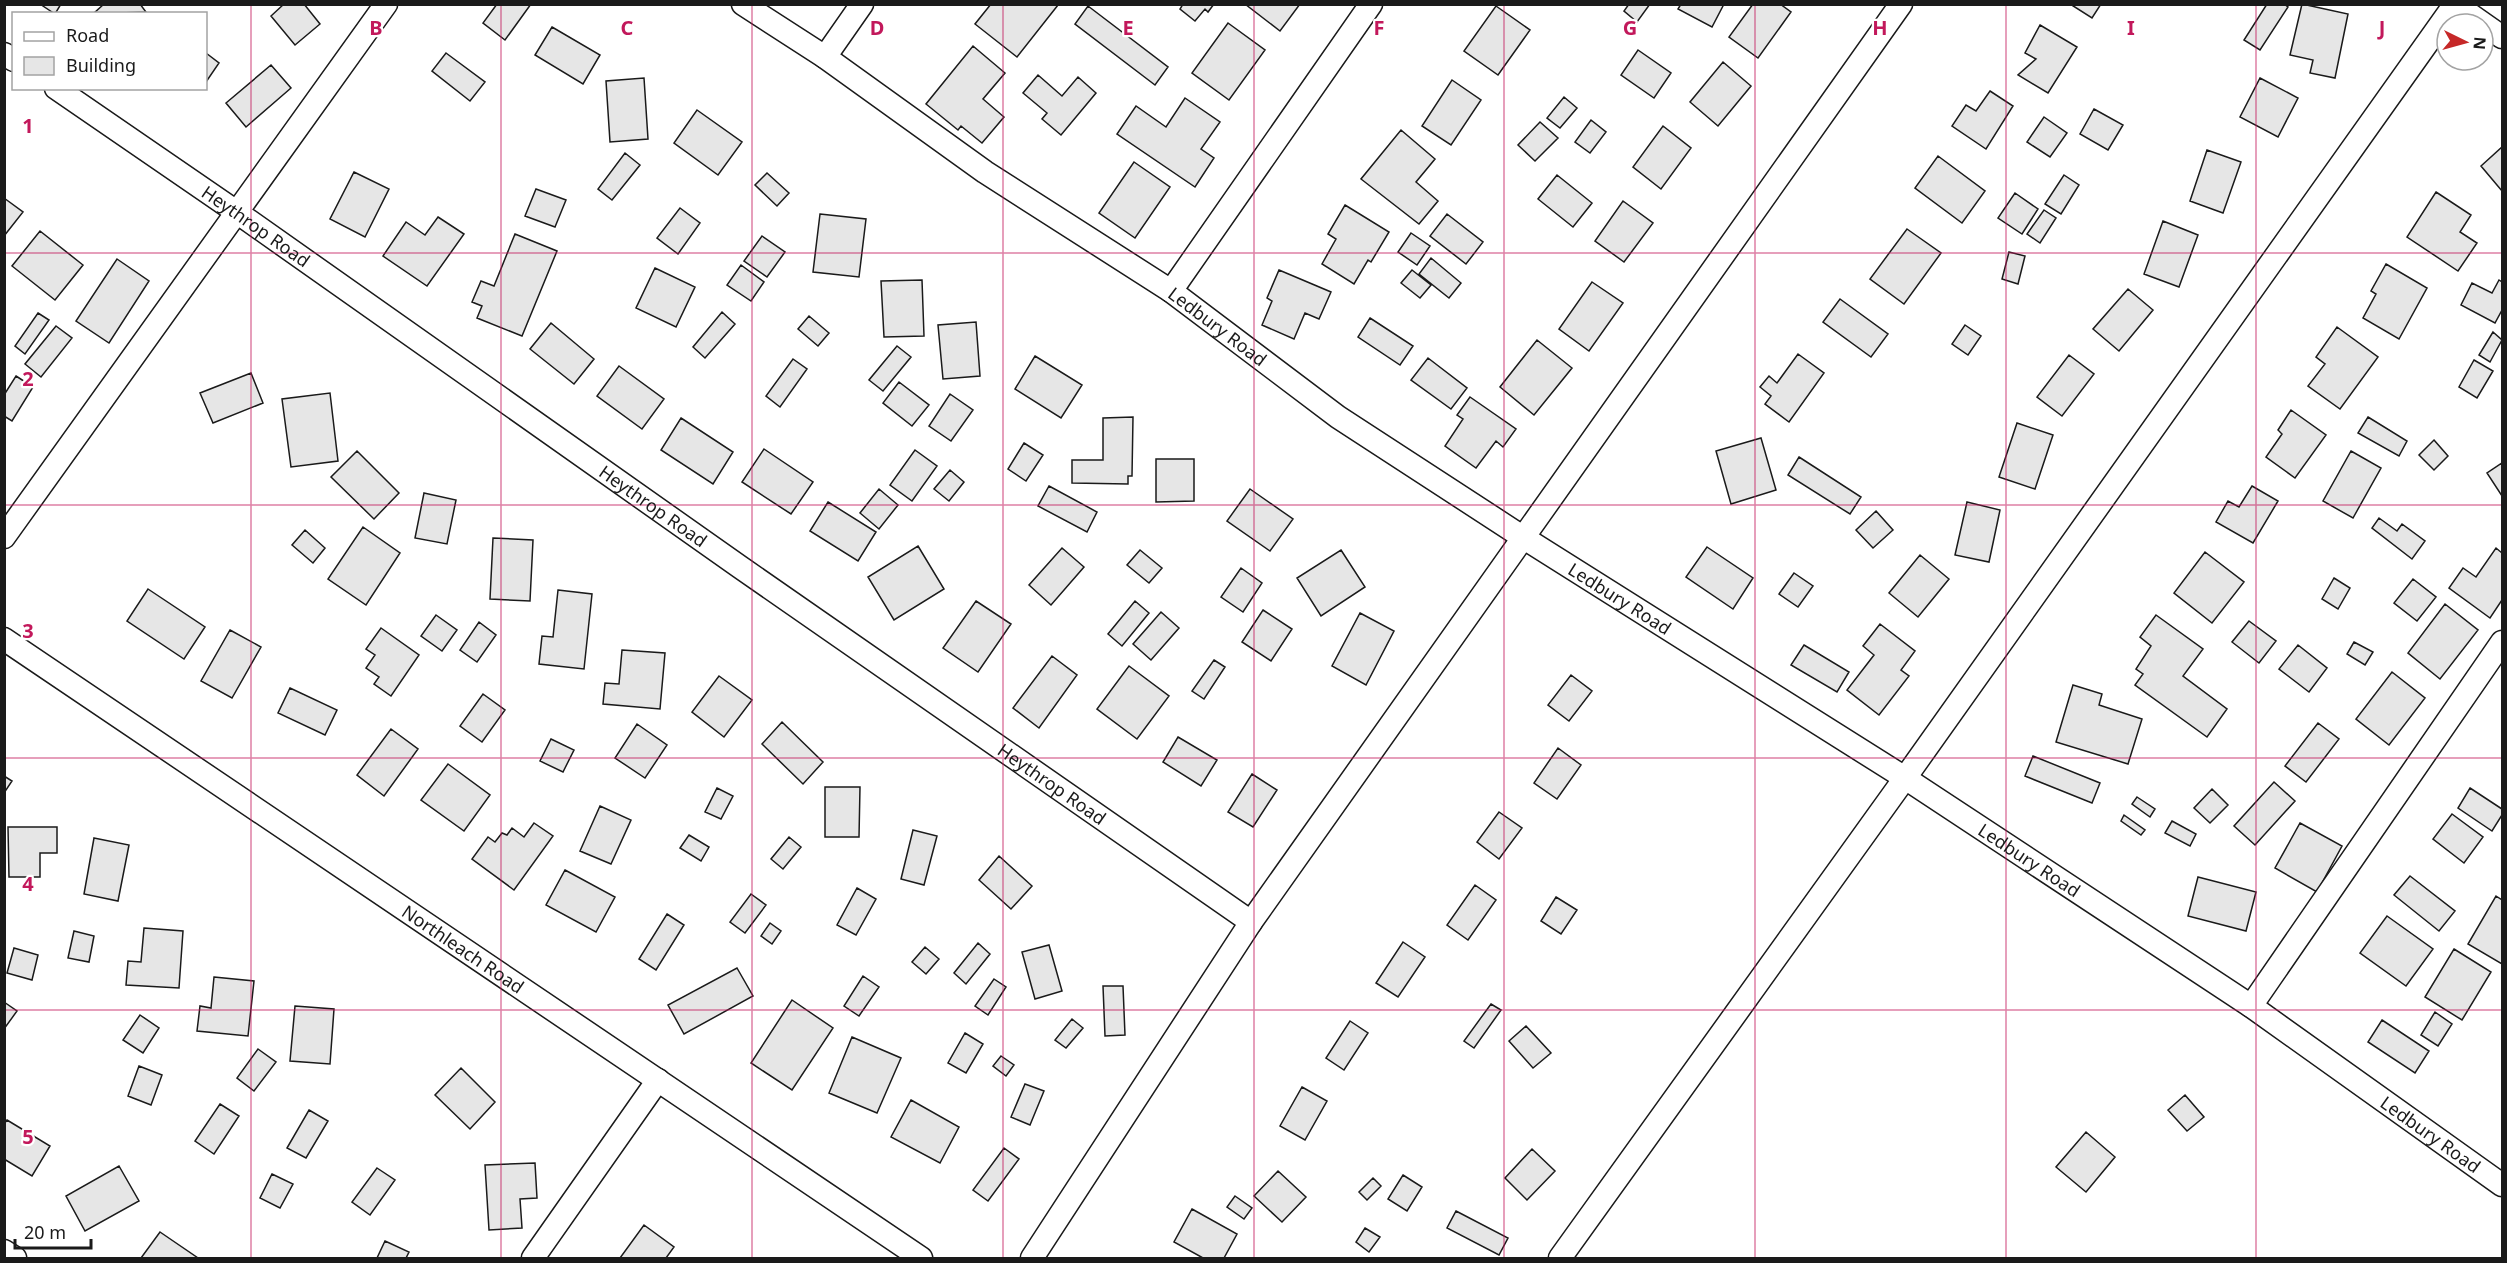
<svg xmlns="http://www.w3.org/2000/svg" width="2507" height="1263" viewBox="0 0 2507 1263" font-family="'Noto Sans',sans-serif">
<rect width="100%" height="100%" fill="#fff"/>
<path fill="#e6e6e6" stroke="#1a1a1a" stroke-width="1.5" d="M40 4H61L55 14Z
M104 4H140L146 12 93 14Z
M284 4H304L320 24 295 45 271 16Z
M497 4H531L505 40 483 23Z
M991 4H1057L1058 5 1017 57 975 24Z
M1183 4H1214L1208 12 1205 9 1195 21 1180 9Z
M1245 4H1300L1280 31Z
M1629 4H1650L1637 22 1624 11Z
M1681 4H1724L1712 27 1678 9Z
M1753 4H1780L1791 12 1758 58 1729 37Z
M2070 4H2101L2092 18Z
M2267 4H2284L2288 7 2260 50 2244 40Z
M2302 4 2348 14 2335 78 2310 73 2313 60 2290 55Z
M1088 6 1168 67 1155 85 1075 24Z
M1496 6 1530 30 1498 75 1464 51Z
M1228 23 1265 50 1229 100 1192 73Z
M2040 25 2077 47 2048 93 2018 75 2036 59 2025 53Z
M552 27 600 55 583 84 535 55Z
M973 46 1005 73 983 99 1004 117 982 143 961 126 958 130 926 104Z
M1638 50 1671 73 1654 98 1621 75Z
M206 53 219 63 206 82Z
M446 53 485 82 470 101 432 71Z
M1723 62 1751 86 1718 126 1690 102Z
M271 65 291 88 246 127 226 103Z
M1038 75 1062 96 1078 77 1096 93 1061 135 1042 119 1047 113 1023 93Z
M644 78 648 139 610 142 606 81Z
M2260 78 2298 98 2278 137 2240 117Z
M1452 80 1481 100 1451 145 1422 126Z
M1990 91 2013 106 1986 149 1952 126 1966 105 1976 111Z
M1564 97 1577 108 1560 128 1547 118Z
M1185 98 1220 122 1201 149 1214 158 1195 187 1117 134 1136 106 1166 127Z
M2094 109 2123 125 2108 150 2080 134Z
M697 110 742 142 718 175 674 143Z
M2044 117 2067 133 2050 157 2027 142Z
M1591 120 1606 132 1590 153 1575 142Z
M1540 122 1558 138 1535 161 1518 145Z
M1663 126 1691 148 1661 189 1633 167Z
M1401 130 1435 159 1416 182 1438 201 1419 224 1361 179Z
M2502 147V191L2481 166Z
M2207 150 2241 162 2223 213 2190 201Z
M625 153 640 165 612 200 598 189Z
M1938 156 1985 191 1962 223 1915 188Z
M1134 162 1170 187 1135 238 1099 213Z
M354 172 389 189 365 237 330 219Z
M767 173 789 193 777 206 755 185Z
M1557 175 1592 203 1573 227 1538 199Z
M2064 175 2079 185 2061 214 2045 204Z
M536 189 566 200 555 227 525 216Z
M2436 192 2471 215 2460 232 2477 243 2458 271 2407 237Z
M2015 193 2038 209 2022 234 1998 218Z
M4 198 23 212 4 236Z
M1623 201 1653 223 1624 262 1595 241Z
M1345 205 1389 232 1371 262 1368 260 1354 284 1322 264 1336 239 1328 234Z
M680 208 700 223 678 254 657 238Z
M2044 210 2056 218 2040 243 2027 234Z
M820 214 866 219 859 277 813 272Z
M1447 214 1483 242 1466 264 1430 236Z
M438 217 464 234 427 286 383 256 406 222 425 235Z
M2163 221 2198 235 2179 287 2144 274Z
M1907 229 1941 253 1904 304 1870 279Z
M40 231 83 265 55 300 12 266Z
M1411 233 1430 246 1417 265 1398 252Z
M515 234 557 251 522 336 477 318 482 306 472 302 481 281 494 286Z
M762 236 785 252 767 277 744 261Z
M2009 252 2025 256 2018 284 2002 279Z
M1431 258 1461 283 1449 298 1419 274Z
M117 259 149 281 109 343 76 321Z
M2386 264 2427 288 2399 339 2363 318 2376 294 2371 291Z
M741 265 764 282 751 301 727 285Z
M655 268 695 287 676 327 636 308Z
M1279 270 1331 292 1319 319 1305 313 1294 339 1262 325 1272 301 1267 298Z
M1412 270 1431 285 1420 298 1401 283Z
M922 280 924 336 884 337 881 281Z
M2499 280 2502 282V310L2495 323 2461 305 2472 283 2492 293Z
M1592 282 1623 303 1589 351 1559 329Z
M2128 289 2153 310 2119 351 2093 329Z
M1840 299 1888 334 1871 357 1823 322Z
M722 312 735 324 705 358 693 347Z
M38 313 49 320 25 354 15 346Z
M809 316 829 333 818 346 798 329Z
M1370 318 1413 346 1400 365 1358 337Z
M976 322 980 376 943 379 938 325Z
M551 323 594 359 574 384 530 349Z
M1965 325 1981 336 1968 355 1952 344Z
M56 326 72 338 41 377 25 364Z
M2337 327 2378 357 2340 409 2308 386 2325 364 2316 357Z
M2493 332 2502 340 2490 362 2479 355Z
M1537 340 1572 368 1534 415 1500 387Z
M897 346 911 357 883 391 869 380Z
M1798 354 1824 373 1789 422 1765 404 1771 396 1760 387 1769 376 1777 383Z
M2069 355 2094 374 2062 416 2037 397Z
M1035 356 1082 385 1061 418 1015 389Z
M1428 358 1467 388 1451 409 1411 380Z
M793 359 807 369 780 407 766 396Z
M2474 360 2493 371 2477 398 2459 387Z
M619 366 664 399 642 429 597 396Z
M251 373 263 403 213 423 200 393Z
M16 376 33 387 12 421 4 416V395Z
M899 382 929 405 912 426 883 403Z
M330 393 338 461 291 467 282 399Z
M950 394 973 410 951 441 929 426Z
M1470 397 1516 429 1503 447 1496 441 1476 468 1445 446 1463 419 1457 415Z
M2291 410 2326 435 2295 478 2266 457 2282 434 2278 430Z
M1133 417 1132 476H1128V484L1072 483V460H1103V418Z
M2368 417 2407 441 2399 456 2358 433Z
M681 418 733 452 713 484 661 450Z
M2017 423 2053 435 2035 489 1999 477Z
M1761 438 1776 490 1731 504 1716 451Z
M2434 440 2448 456 2434 470 2419 455Z
M1024 443 1043 455 1026 481 1008 469Z
M764 449 813 482 791 514 742 482Z
M915 450 937 466 912 501 890 485Z
M357 451 399 493 374 519 331 477Z
M2351 451 2381 468 2353 518 2323 501Z
M1799 457 1861 497 1850 514 1788 475Z
M1156 459H1194V501L1156 502Z
M2502 463V496L2487 473Z
M950 470 964 482 949 501 934 489Z
M1049 486 1097 512 1087 532 1038 506Z
M2252 486 2278 501 2253 543 2216 522 2228 501 2239 507Z
M879 489 898 505 879 529 860 513Z
M1250 489 1293 519 1270 551 1227 521Z
M424 493 456 500 447 544 415 538Z
M828 502 876 532 858 561 810 531Z
M1967 502 2000 510 1989 562 1955 555Z
M1876 511 1893 530 1873 548 1856 530Z
M2379 518 2397 531 2402 524 2425 541 2412 559 2372 528Z
M363 527 400 553 366 605 328 579Z
M305 530 325 548 313 563 292 545Z
M493 538 533 540 530 601 490 599Z
M918 546 944 589 894 620 868 577Z
M1707 547 1753 578 1733 609 1686 577Z
M1062 548 1084 567 1051 605 1029 585Z
M2496 548 2502 553V600L2490 618 2449 588 2463 568 2476 577Z
M1140 550 1162 568 1149 583 1127 565Z
M1341 550 1365 587 1321 616 1297 578Z
M2205 552 2244 582 2212 623 2174 593Z
M1920 555 1949 579 1918 617 1889 593Z
M1241 568 1262 583 1243 612 1221 597Z
M1794 573 1813 586 1798 607 1779 594Z
M2334 578 2350 588 2338 609 2322 599Z
M2413 579 2436 597 2417 621 2394 603Z
M148 589 205 627 184 659 127 621Z
M558 590 592 594 584 669 539 664 542 636 553 637Z
M976 601 1011 624 978 672 943 648Z
M1135 601 1149 613 1122 646 1108 634Z
M2445 604 2478 630 2440 679 2408 653Z
M1263 610 1292 629 1271 661 1242 642Z
M1161 612 1179 628 1151 660 1133 644Z
M1360 613 1394 631 1366 685 1332 666Z
M436 615 457 630 442 651 421 636Z
M2156 615 2203 649 2183 676 2227 709 2207 737 2135 685 2143 674 2136 669 2151 646 2140 637Z
M2249 621 2276 641 2259 663 2232 642Z
M479 622 496 635 477 662 460 650Z
M1880 624 1915 651 1901 670 1909 676 1879 715 1847 690 1874 655 1863 646Z
M381 628 419 655 391 696 374 684 379 677 366 668 375 655 366 649Z
M230 630 261 647 232 698 201 681Z
M2354 642 2373 652 2365 665 2347 654Z
M1804 645 1849 672 1837 692 1791 665Z
M2298 645 2327 668 2309 692 2279 669Z
M622 650 665 653 660 709 603 704 605 683 619 684Z
M1052 656 1077 675 1039 728 1013 708Z
M1214 660 1225 667 1204 699 1192 691Z
M1129 666 1169 696 1137 739 1097 709Z
M2392 672 2425 698 2389 745 2356 719Z
M1571 675 1592 691 1569 721 1548 705Z
M719 676 752 700 724 737 692 712Z
M2073 685 2102 694 2099 705 2142 719 2128 764 2056 742Z
M290 688 337 710 325 735 278 713Z
M483 694 505 710 482 742 460 726Z
M782 722 823 762 803 784 762 744Z
M2318 723 2339 739 2306 782 2285 766Z
M637 724 667 745 645 778 615 758Z
M391 729 418 749 384 796 357 775Z
M1178 737 1217 760 1201 786 1163 762Z
M551 739 574 750 563 772 540 761Z
M1558 748 1581 765 1557 799 1534 783Z
M2033 756 2100 783 2092 803 2025 776Z
M448 764 490 795 464 831 421 800Z
M1252 774 1277 790 1253 827 1228 812Z
M4 776 12 781 4 793Z
M2274 782 2295 801 2255 845 2234 826Z
M825 787H860L859 837H825Z
M717 788 733 796 721 819 705 812Z
M2470 788 2502 809V815L2492 831 2458 808Z
M2212 789 2228 805 2210 823 2194 808Z
M2137 797 2155 809 2150 817 2132 804Z
M600 806 631 820 611 864 580 851Z
M1499 812 1522 828 1499 859 1477 842Z
M2452 814 2483 837 2464 863 2433 839Z
M2124 815 2145 830 2141 835 2121 821Z
M2172 821 2196 834 2190 846 2165 833Z
M534 823 553 836 514 890 472 859 488 837 495 842 502 833 507 835 512 828 524 837Z
M2300 823 2342 846 2317 892 2275 868Z
M8 827H57V853H40V877H9Z
M913 830 937 836 924 885 901 879Z
M689 835 709 847 701 861 680 848Z
M789 837 801 847 783 869 771 859Z
M94 838 129 845 118 901 84 894Z
M999 856 1032 886 1011 909 979 880Z
M565 870 615 897 596 932 546 905Z
M2410 876 2455 911 2439 931 2394 895Z
M2198 877 2256 892 2246 931 2188 916Z
M1475 885 1496 900 1468 940 1447 925Z
M857 888 876 899 856 935 837 925Z
M751 894 766 905 745 933 730 922Z
M2496 896 2502 900V964L2468 944Z
M1556 897 1577 910 1561 934 1541 921Z
M667 914 684 925 656 970 639 959Z
M2387 916 2433 949 2406 986 2360 953Z
M770 923 781 931 772 944 761 936Z
M144 928 183 931 179 988 126 985 128 961 141 962Z
M74 931 94 936 89 962 68 958Z
M1403 942 1425 957 1398 997 1376 983Z
M978 943 990 954 966 984 954 973Z
M1049 945 1062 991 1035 999 1022 952Z
M925 947 939 959 926 974 912 962Z
M14 948 38 955 32 980 7 973Z
M2454 949 2491 972 2462 1020 2425 997Z
M737 968 753 996 684 1034 668 1005Z
M863 976 879 987 859 1016 844 1006Z
M214 977 254 981 248 1036 197 1031 200 1006 211 1008Z
M994 979 1006 987 988 1015 975 1006Z
M1103 986H1123L1125 1035 1105 1036Z
M792 1000 833 1028 792 1090 751 1063Z
M4 1002 17 1011 4 1029Z
M1491 1004 1501 1010 1474 1048 1464 1041Z
M295 1006 334 1009 330 1064 290 1061Z
M2435 1012 2452 1024 2438 1046 2421 1035Z
M140 1015 159 1028 143 1053 123 1040Z
M1072 1019 1083 1028 1066 1048 1055 1040Z
M2382 1020 2429 1051 2415 1073 2368 1042Z
M1350 1021 1368 1033 1344 1070 1326 1058Z
M1526 1026 1551 1053 1533 1068 1509 1041Z
M965 1033 983 1044 966 1073 948 1063Z
M852 1037 901 1058 877 1113 829 1093Z
M258 1049 276 1062 254 1091 237 1078Z
M1001 1056 1014 1065 1006 1076 993 1066Z
M139 1066 162 1075 151 1105 128 1096Z
M461 1068 495 1102 470 1129 435 1095Z
M1025 1084 1044 1091 1030 1125 1011 1117Z
M1302 1087 1327 1101 1305 1140 1280 1126Z
M2185 1095 2204 1117 2187 1131 2168 1110Z
M911 1100 959 1127 940 1163 891 1137Z
M220 1104 239 1116 214 1154 195 1141Z
M309 1110 328 1121 306 1158 287 1148Z
M7 1120 50 1146 32 1176 4 1159V1124Z
M2086 1132 2115 1157 2086 1192 2056 1167Z
M1004 1148 1019 1159 988 1201 973 1190Z
M1532 1149 1555 1171 1527 1200 1505 1178Z
M535 1163 537 1198 520 1199 522 1228 489 1230 485 1165Z
M119 1166 139 1201 85 1231 66 1196Z
M377 1168 395 1180 370 1215 352 1202Z
M1278 1171 1306 1197 1282 1222 1254 1196Z
M272 1174 293 1184 280 1208 260 1198Z
M1403 1175 1422 1187 1407 1211 1388 1199Z
M1373 1178 1381 1186 1367 1200 1359 1192Z
M1235 1196 1252 1208 1244 1219 1227 1207Z
M1192 1209 1237 1234 1224 1258H1203L1174 1242Z
M1456 1211 1508 1238 1499 1255 1447 1228Z
M644 1225 674 1247 666 1258H620Z
M1365 1228 1380 1237 1369 1252 1356 1242Z
M160 1232 198 1258H141Z
M385 1241 409 1252 406 1258H377Z"/>
<g fill="none" stroke-linecap="round" stroke-linejoin="round">
<defs>
<g id="street">
<path id="s1" d="M743 4 825 57 985 172 1171 291 1338 417 1524 538 1905 778 2251 1006 2502 1185"/>
<path d="M2455 4 2502 37"/>
<path d="M4 54 14 60"/>
<path d="M825 57 862 4"/>
<path id="s2" d="M56 88 238 213 740 567 1251 922"/>
<path d="M1171 291 1371 4"/>
<path d="M4 537 386 4"/>
<path id="s3" d="M4 639 921 1258"/>
<path d="M2251 1006 2502 642"/>
<path d="M4 1251 15 1258"/>
<path d="M533 1258 658 1080"/>
<path d="M1032 1258 1251 922 1901 4"/>
<path d="M1560 1258 1905 778 2455 4"/>
</g>
</defs>
<use href="#street" stroke="#1a1a1a" stroke-width="25"/>
<use href="#street" stroke="#fff" stroke-width="22"/>
</g>
<path fill="none" stroke="#c2185b" stroke-width="1.5" stroke-opacity="0.55" d="M251 4V1258M501 4V1258M752 4V1258M1003 4V1258M1254 4V1258M1504 4V1258M1755 4V1258M2006 4V1258M2256 4V1258M4 253H2502M4 505H2502M4 758H2502M4 1010H2502"/>
<g text-anchor="middle" dominant-baseline="central" stroke-width="4.5" stroke-linejoin="round" paint-order="stroke">
<g font-size="18" fill="#1a1a1a" stroke="#fff">
<text stroke="none"><textPath href="#s2" startOffset="243">Heythrop Road</textPath></text>
<text stroke="none"><textPath href="#s1" startOffset="574">Ledbury Road</textPath></text>
<text stroke="none"><textPath href="#s2" startOffset="729">Heythrop Road</textPath></text>
<text stroke="none"><textPath href="#s1" startOffset="1060">Ledbury Road</textPath></text>
<text stroke="none"><textPath href="#s2" startOffset="1215">Heythrop Road</textPath></text>
<text stroke="none"><textPath href="#s1" startOffset="1546">Ledbury Road</textPath></text>
<text stroke="none"><textPath href="#s3" startOffset="554">Northleach Road</textPath></text>
<text stroke="none"><textPath href="#s1" startOffset="2032">Ledbury Road</textPath></text>
</g>
</g>
<g font-size="20" text-anchor="middle" font-weight="bold" fill="#c2185b" stroke="#fff" stroke-width="4.5" stroke-linejoin="round" paint-order="stroke">
<text x="376" y="35">B</text>
<text x="627" y="35">C</text>
<text x="877" y="35">D</text>
<text x="1128" y="35">E</text>
<text x="1379" y="35">F</text>
<text x="1630" y="35">G</text>
<text x="1880" y="35">H</text>
<text x="2131" y="35">I</text>
<text x="2382" y="35">J</text>
<text x="28" y="133">1</text>
<text x="28" y="386">2</text>
<text x="28" y="638">3</text>
<text x="28" y="891">4</text>
<text x="28" y="1144">5</text>
</g>
<rect width="2507" height="1263" fill="none" stroke="#1a1a1a" stroke-width="12"/>
<rect x="12" y="12" width="195" height="78" fill="#ffffff" stroke="#a3a3a3" stroke-width="1.5"/>
<rect x="24" y="32" width="30" height="9" fill="#ffffff" stroke="#a3a3a3" stroke-width="1.5"/>
<text x="66" y="42" font-size="18" fill="#1a1a1a">Road</text>
<rect x="24" y="57" width="30" height="18" fill="#e6e6e6" stroke="#a3a3a3" stroke-width="1.5"/>
<text x="66" y="72" font-size="18" fill="#1a1a1a">Building</text>
<g transform="translate(2465 42) rotate(95)"><circle r="28" fill="#ffffff" stroke="#a3a3a3" stroke-width="1.5"/>
<path d="M0-4.5L10 22L0 15L-10 22Z" fill="#c62828"/>
<text y="-9" font-size="16" font-weight="bold" text-anchor="middle" fill="#1a1a1a">N</text>
</g>
<path d="M15 1239v9h76v-9" fill="none" stroke="#1a1a1a" stroke-width="3"/>
<text x="24" y="1239" font-size="18" fill="#1a1a1a" stroke="#ffffff" stroke-width="4.5" paint-order="stroke">20 m</text>
</svg>
